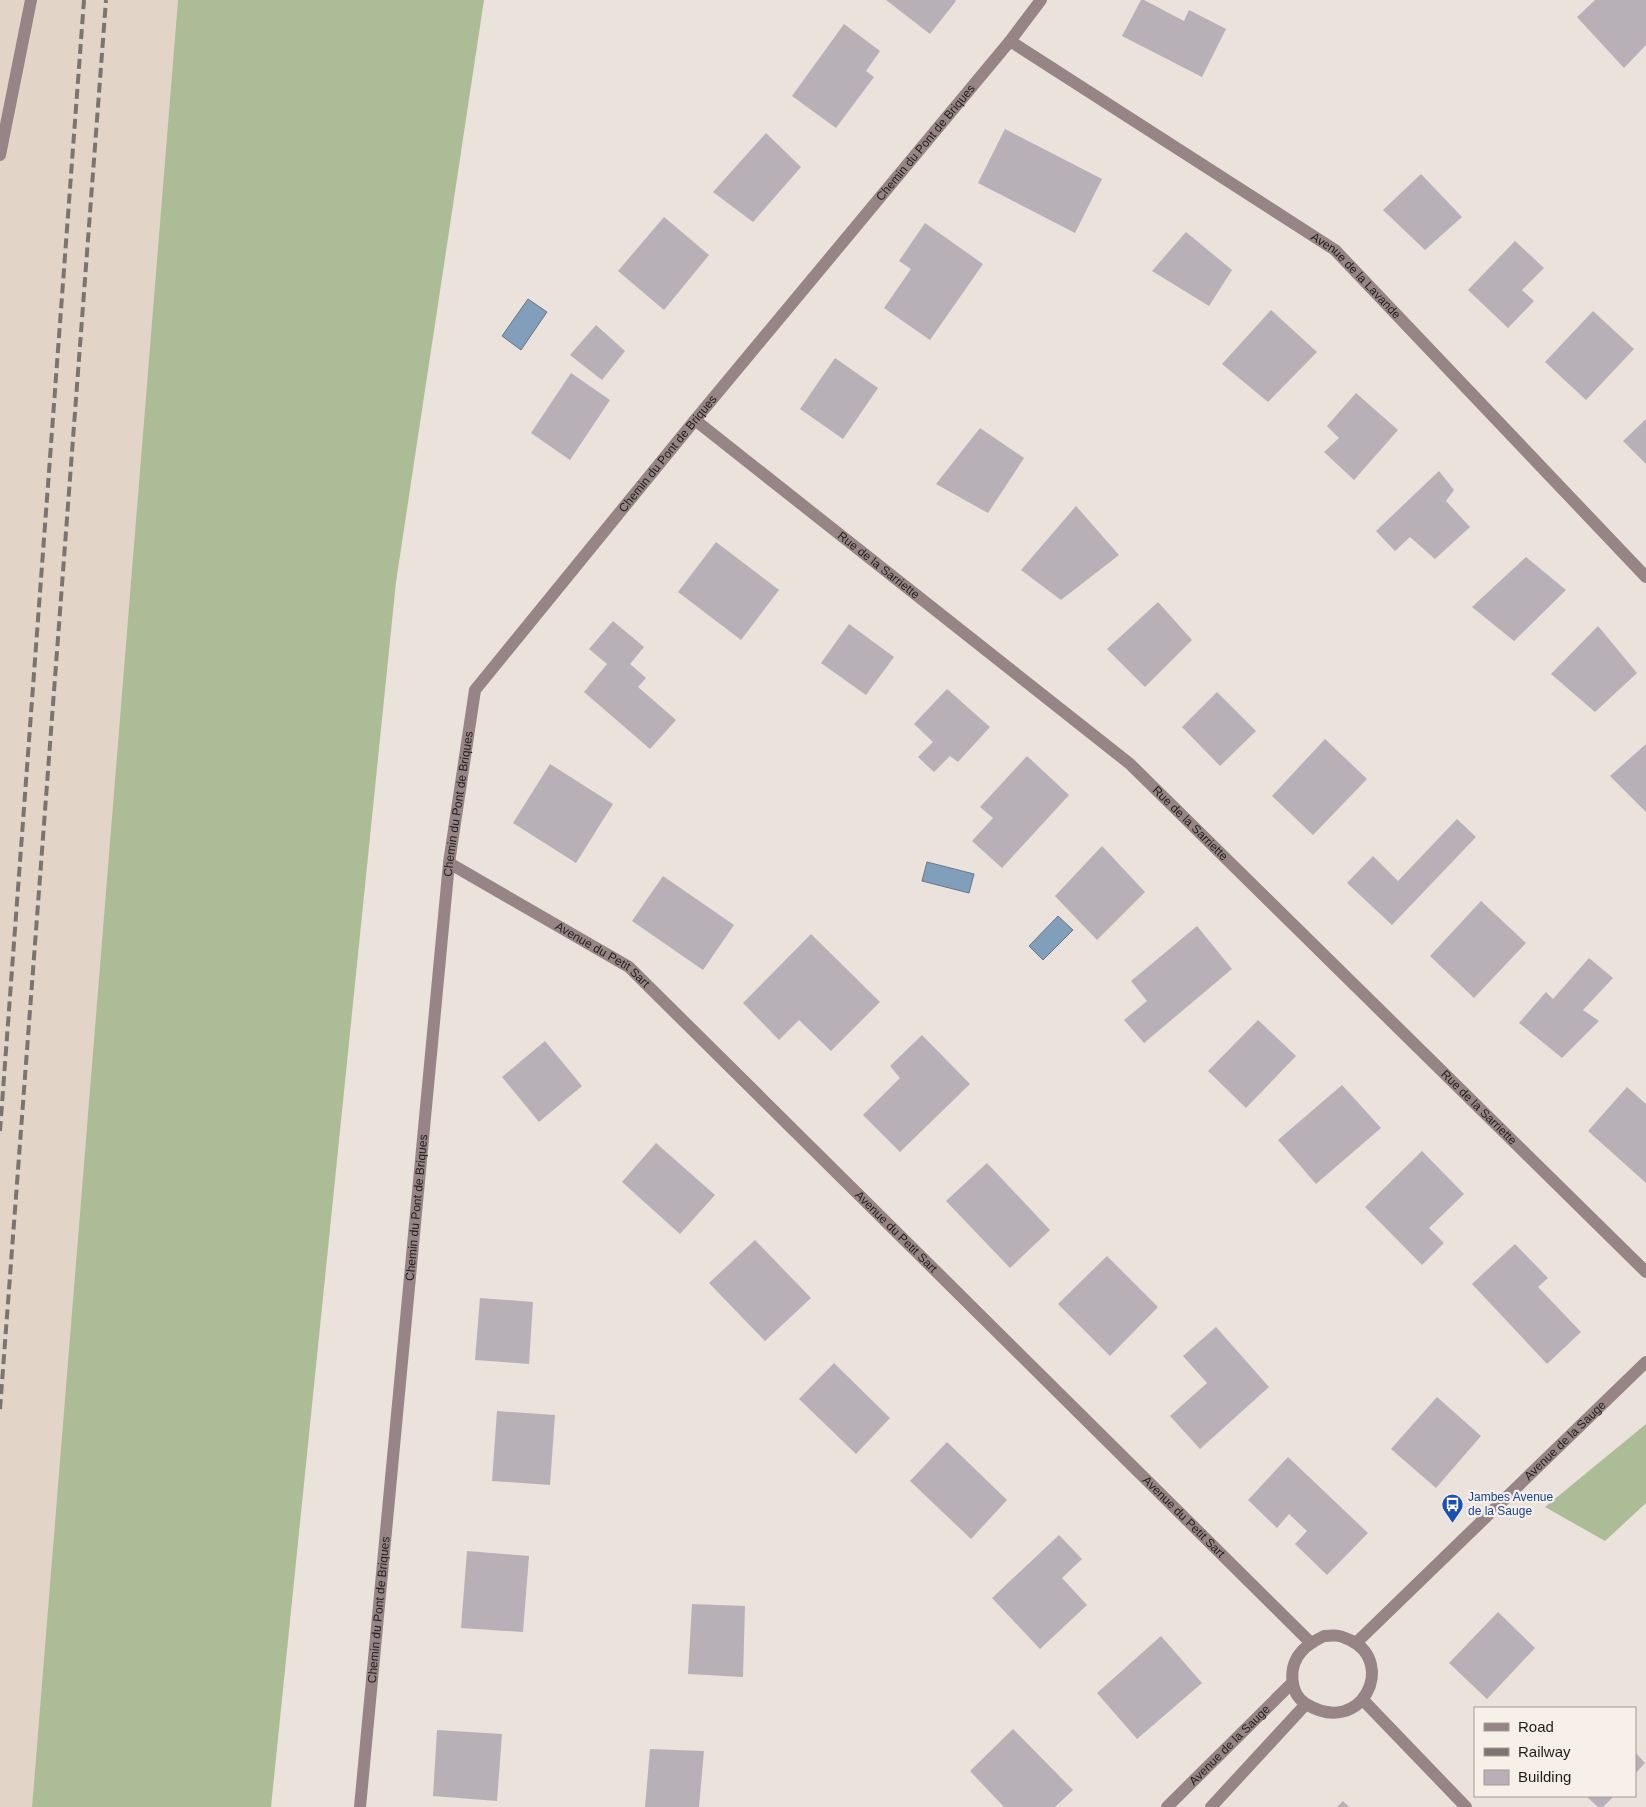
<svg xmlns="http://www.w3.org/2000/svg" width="1646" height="1807" viewBox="0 0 1646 1807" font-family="Arial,sans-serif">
<rect width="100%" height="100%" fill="#eae2db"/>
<path fill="#e2d5c8" d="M0 0H178L32 1807H0Z"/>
<path fill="#acbc97" d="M178 0H484L396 582 271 1807H32Z
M1646 1424V1503L1605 1541 1545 1507Z"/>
<path fill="#819ebb" stroke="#64788b" d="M528 299 547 312 521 350 502 336Z
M927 862 974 874 969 893 922 881Z
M1058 916 1073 930 1043 960 1029 946Z"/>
<path fill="#b8b0b7" d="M886 0H955L956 1 930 34Z
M1141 0H1144L1184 21 1189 10 1226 29 1202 77 1122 36Z
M1595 0H1646V45L1624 68 1577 17Z
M844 24 880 51 866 71 874 77 836 128 792 96Z
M1005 129 1102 179 1075 233 978 183Z
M766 133 801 167 753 222 713 192Z
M1421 174 1462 217 1425 250 1383 210Z
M664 217 709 255 664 310 618 271Z
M925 223 983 264 930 340 884 308 911 269 899 261Z
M1186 232 1232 270 1209 306 1152 271Z
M1515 241 1544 268 1522 290 1534 301 1508 328 1468 290Z
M1271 310 1317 352 1268 402 1222 364Z
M1593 311 1634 349 1586 400 1545 362Z
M596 325 625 351 602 380 570 355Z
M835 358 878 388 843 439 800 409Z
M571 373 610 400 570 460 531 433Z
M1356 393 1398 430 1354 480 1324 452 1339 438 1327 426Z
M1646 419V464L1623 441Z
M980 428 1024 458 988 513 936 484Z
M1439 471 1454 490 1446 501 1470 527 1435 559 1410 537 1395 551 1376 531Z
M1076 506 1119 555 1061 600 1021 570Z
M716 542 779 590 741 640 678 592Z
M1526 557 1566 590 1514 641 1472 607Z
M1158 602 1192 640 1145 687 1107 649Z
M613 621 644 647 630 664 646 678 638 687 676 720 650 749 584 692 607 664 589 649Z
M849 624 894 657 866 695 821 663Z
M1598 626 1637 673 1595 712 1551 674Z
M947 689 990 727 958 762 950 756 934 772 918 757 933 742 914 724Z
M1217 692 1256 731 1220 766 1182 727Z
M1325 739 1367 779 1313 835 1272 796Z
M1646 744V812L1610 776Z
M1027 756 1069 795 1002 868 972 841 993 818 980 807Z
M550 764 613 804 576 863 513 823Z
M1457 819 1476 837 1392 925 1347 883 1373 856 1398 881Z
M1102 846 1145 892 1097 940 1055 896Z
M663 876 734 925 703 970 632 921Z
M1481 901 1526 943 1474 998 1430 956Z
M1197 926 1232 969 1144 1043 1124 1020 1147 1001 1131 981Z
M811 934 880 1002 831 1051 799 1020 779 1040 743 1003Z
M1589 958 1613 978 1583 1010 1599 1021 1562 1058 1519 1023 1546 992 1553 999Z
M1258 1020 1296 1056 1246 1108 1208 1071Z
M922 1035 970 1084 900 1152 863 1115 900 1078 890 1066Z
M545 1041 582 1086 539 1122 502 1077Z
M1342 1085 1381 1128 1316 1184 1278 1140Z
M1627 1087 1646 1104V1183L1588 1131Z
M656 1143 715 1195 680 1234 622 1182Z
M1422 1151 1464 1194 1429 1228 1444 1243 1422 1265 1365 1207Z
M987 1163 1050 1230 1010 1268 946 1201Z
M755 1240 811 1298 765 1341 709 1283Z
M1515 1244 1548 1278 1538 1287 1581 1332 1547 1364 1472 1284Z
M1107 1256 1158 1307 1110 1356 1058 1304Z
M480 1298 533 1302 529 1364 475 1360Z
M1216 1327 1269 1387 1200 1449 1170 1416 1207 1383 1183 1356Z
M834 1363 890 1418 856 1454 799 1399Z
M1437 1397 1481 1436 1436 1488 1391 1449Z
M497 1411 555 1415 550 1485 492 1481Z
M947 1442 1007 1500 971 1539 910 1481Z
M1288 1457 1368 1533 1327 1575 1295 1544 1307 1531 1289 1514 1277 1528 1248 1500Z
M1059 1535 1082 1559 1062 1578 1087 1605 1040 1649 992 1598Z
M467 1551 529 1556 523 1632 461 1628Z
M692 1604 745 1606 743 1677 688 1674Z
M1498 1612 1535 1648 1487 1699 1449 1663Z
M1161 1636 1202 1683 1137 1739 1097 1693Z
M1013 1729 1073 1790 1055 1807H1004L970 1771Z
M437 1730 502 1734 497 1801 433 1796Z
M650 1749 704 1751 699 1807H645Z
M1635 1752 1645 1763 1635 1774Z
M1586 1796H1614L1603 1807H1598Z
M1343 1801 1349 1807H1337Z"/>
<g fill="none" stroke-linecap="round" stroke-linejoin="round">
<path stroke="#978486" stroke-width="12" d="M0 155 31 0"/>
<g stroke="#978486" stroke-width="12">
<path id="s1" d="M1010 41 1335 250 1646 577"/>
<path id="s2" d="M695 420 1130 764 1646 1272"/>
<path id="s3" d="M449 863 629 967 1311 1643"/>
<path d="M1324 1636C1328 1636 1335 1635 1339 1636 1342 1636 1346 1639 1350 1640 1397 1662 1362 1738 1306 1704 1289 1693 1288 1666 1302 1651 1308 1644 1316 1640 1324 1636Z"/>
<path id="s4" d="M1356 1643 1646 1362"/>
<path d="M1363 1700 1466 1807"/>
<path id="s5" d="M360 1807 449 863 475 690 695 420 1010 41 1041 0"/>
<path id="s6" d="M1167 1807 1292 1683"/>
<path d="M1211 1807 1306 1704"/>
</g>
<path stroke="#7a7570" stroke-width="4" stroke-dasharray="10 5" stroke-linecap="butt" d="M0 1131 84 0
M0 1409 106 0"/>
</g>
<defs>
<symbol id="bus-pin" viewBox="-11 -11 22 30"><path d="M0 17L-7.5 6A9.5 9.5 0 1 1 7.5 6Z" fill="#1a4fb4" stroke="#f7f0e8"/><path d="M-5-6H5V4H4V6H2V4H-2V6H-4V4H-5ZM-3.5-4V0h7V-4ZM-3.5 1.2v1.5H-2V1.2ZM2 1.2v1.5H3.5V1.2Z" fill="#fff"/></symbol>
</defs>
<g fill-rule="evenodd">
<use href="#bus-pin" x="1440" y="1492" width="25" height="34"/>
</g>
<g text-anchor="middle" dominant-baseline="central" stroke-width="4.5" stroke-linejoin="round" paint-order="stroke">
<g font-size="12" fill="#201e1b" stroke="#f7f0e8">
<text stroke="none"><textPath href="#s5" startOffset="1832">Chemin du Pont de Briques</textPath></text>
<text stroke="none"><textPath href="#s1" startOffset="419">Avenue de la Lavande</textPath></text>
<text stroke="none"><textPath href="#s5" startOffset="1428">Chemin du Pont de Briques</textPath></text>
<text stroke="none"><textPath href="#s2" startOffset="234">Rue de la Sarriette</textPath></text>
<text stroke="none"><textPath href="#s5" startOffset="1008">Chemin du Pont de Briques</textPath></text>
<text stroke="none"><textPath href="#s2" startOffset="639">Rue de la Sarriette</textPath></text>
<text stroke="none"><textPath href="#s3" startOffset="179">Avenue du Petit Sart</textPath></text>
<text stroke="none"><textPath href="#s2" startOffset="1044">Rue de la Sarriette</textPath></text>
<text stroke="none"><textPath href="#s5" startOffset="602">Chemin du Pont de Briques</textPath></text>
<text stroke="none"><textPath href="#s3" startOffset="584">Avenue du Petit Sart</textPath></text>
<text stroke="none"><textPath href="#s4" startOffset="291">Avenue de la Sauge</textPath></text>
<text stroke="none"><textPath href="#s3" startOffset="989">Avenue du Petit Sart</textPath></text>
<text stroke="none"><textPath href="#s5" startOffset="198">Chemin du Pont de Briques</textPath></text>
<text stroke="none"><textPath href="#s6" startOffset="88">Avenue de la Sauge</textPath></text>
</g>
<g font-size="12" fill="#164399" stroke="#f7f0e8" text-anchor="start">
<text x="1468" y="1497">Jambes Avenue<tspan x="1468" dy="14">de la Sauge</tspan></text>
</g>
</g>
<rect x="1474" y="1707" width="162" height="90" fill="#f7f0e8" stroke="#a19c96"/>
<rect x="1484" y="1723" width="25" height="8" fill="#978486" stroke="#a19c96"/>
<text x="1518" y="1732" font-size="15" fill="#201e1b">Road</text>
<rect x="1484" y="1748" width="25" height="8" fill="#7a7570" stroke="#a19c96"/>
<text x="1518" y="1757" font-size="15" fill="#201e1b">Railway</text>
<rect x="1484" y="1770" width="25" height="15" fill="#b8b0b7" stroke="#a19c96"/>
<text x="1518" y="1782" font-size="15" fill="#201e1b">Building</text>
</svg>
